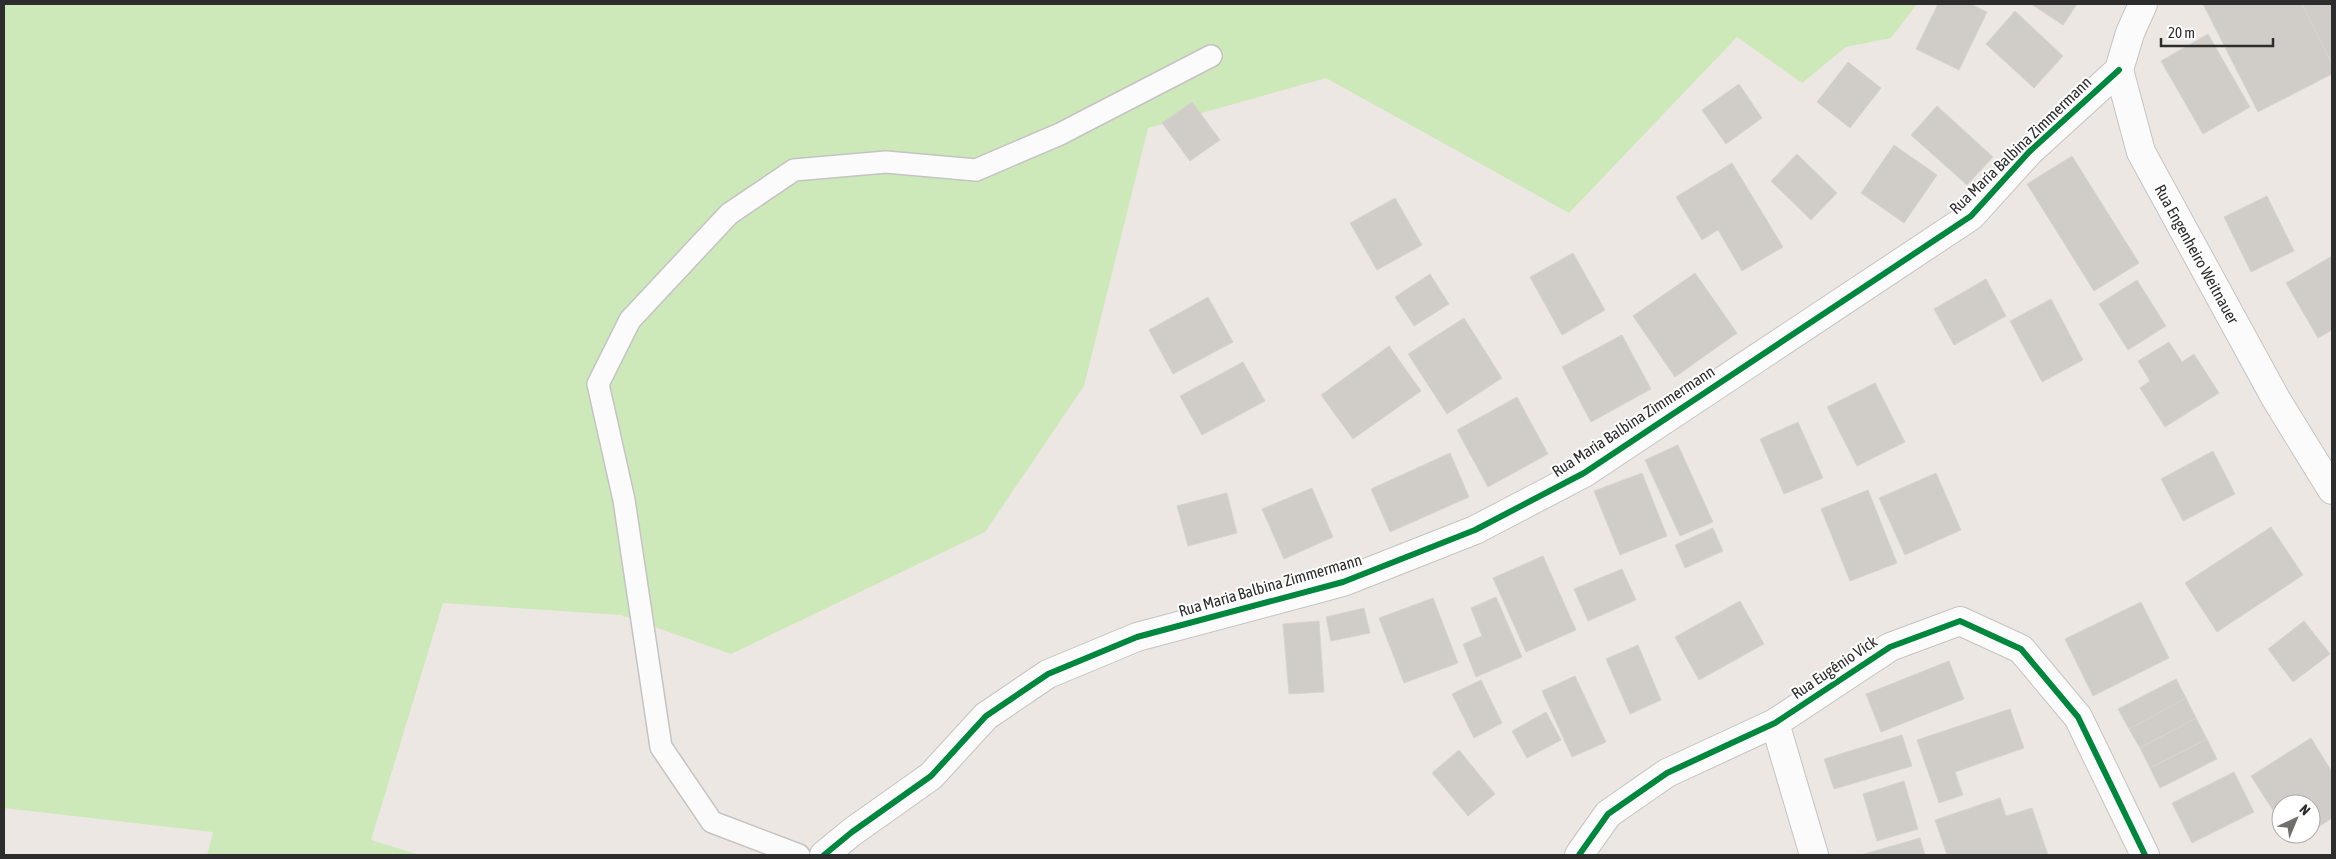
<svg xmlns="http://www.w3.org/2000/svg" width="2336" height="859" viewBox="0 0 2336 859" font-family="'Asap Condensed',sans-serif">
<rect width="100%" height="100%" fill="#ece7e2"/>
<path fill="#cde8b9" d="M6 4H1917L1891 38 1846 47 1802 83 1737 37 1569 213 1326 78 1148 128 1084 386 985 532 731 654 621 615 443 603 371 840 420 855H207L213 832 4 808V9Z"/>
<path fill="#d0cdc9" stroke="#d7d3ce" d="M1938 4H1971L1987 12 1959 70 1916 49Z
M2031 4H2077L2063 25Z
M2203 4H2302L2332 64V74L2258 112Z
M2302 4H2332V64Z
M2015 11 2063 56 2034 88 1986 44Z
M2208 34 2250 107 2203 134 2161 61Z
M1848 62 1881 88 1850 128 1817 102Z
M1739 84 1762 118 1726 144 1702 110Z
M1192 102 1220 140 1190 161 1162 123Z
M1937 106 1993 157 1967 185 1911 135Z
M1894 145 1937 175 1904 223 1861 193Z
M1797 154 1837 193 1811 220 1771 181Z
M2072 156 2139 263 2094 291 2027 184Z
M1732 163 1783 247 1742 271 1718 230 1702 240 1676 197Z
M2267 196 2294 251 2251 272 2224 217Z
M1395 198 1422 245 1377 270 1350 223Z
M1573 253 1605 310 1562 335 1530 277Z
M2332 256V330L2318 338 2286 283Z
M1695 273 1737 333 1675 377 1633 316Z
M1430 274 1449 304 1414 326 1395 297Z
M1986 279 2006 316 1954 345 1934 309Z
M2137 280 2166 326 2128 350 2099 304Z
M1208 297 1233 342 1173 374 1149 330Z
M2051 299 2083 360 2042 382 2010 321Z
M1464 318 1502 378 1447 414 1408 354Z
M1622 335 1651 389 1591 422 1562 367Z
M2169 342 2182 362 2194 354 2219 393 2165 427 2140 388 2150 381 2138 361Z
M1389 346 1421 391 1353 439 1321 395Z
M1243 362 1265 401 1202 435 1180 396Z
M1875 383 1905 442 1857 466 1827 407Z
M1517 397 1548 454 1488 487 1457 430Z
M1798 422 1823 478 1784 494 1760 439Z
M1678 445 1713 522 1680 536 1645 460Z
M2213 451 2235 494 2183 521 2161 479Z
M1450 453 1469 497 1390 532 1371 489Z
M1642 473 1667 536 1620 555 1594 491Z
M1936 473 1961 530 1905 555 1879 498Z
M1312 488 1333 537 1284 559 1262 509Z
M1868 490 1897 563 1850 581 1821 509Z
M1227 493 1237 533 1188 546 1177 506Z
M2271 527 2303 575 2217 632 2185 583Z
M1713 528 1723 551 1685 568 1675 545Z
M1543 556 1576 630 1526 652 1493 578Z
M1622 569 1636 600 1588 621 1574 589Z
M1496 597 1522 657 1476 677 1463 644 1482 636 1471 608Z
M1433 598 1458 663 1404 683 1379 618Z
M1740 601 1764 644 1699 680 1675 637Z
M2141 602 2169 658 2093 696 2065 639Z
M1364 608 1370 633 1331 641 1326 617Z
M1319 621 1324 692 1289 694 1283 624Z
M2304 621 2330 654 2293 682 2268 649Z
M1638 645 1661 700 1630 714 1606 659Z
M1949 661 1964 699 1881 732 1866 694Z
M1575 676 1606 742 1572 757 1542 691Z
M2176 679 2186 698 2129 729 2118 709Z
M1481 680 1502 723 1474 738 1452 694Z
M2186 698 2196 718 2140 748 2129 729Z
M2010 709 2024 748 1955 772 1963 795 1939 803 1917 740Z
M1546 712 1561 740 1527 758 1512 731Z
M2196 718 2207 739 2150 768 2140 748Z
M1902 735 1912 766 1834 789 1824 759Z
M2311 738 2332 772V818L2311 832V804H2281V823L2251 776Z
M2207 739 2217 759 2160 788 2150 768Z
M1459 750 1495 794 1468 816 1432 773Z
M2234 772 2254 812 2192 843 2172 803Z
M1904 781 1918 829 1877 841 1863 794Z
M2000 798 2006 816 2032 808 2048 855H1947L1935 820Z
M2288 834H2307L2294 843Z
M1920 838 1925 855H1861Z"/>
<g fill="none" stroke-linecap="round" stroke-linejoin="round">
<defs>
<path id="lane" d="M799 855 712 822 661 747 624 500 598 384 630 320 729 214 794 170 886 162 976 170 1060 134 1211 56"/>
<path id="street" d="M2143 4 2130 33 2119 70 2141 152 2276 399 2332 490
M1775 723 1814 855
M824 855 852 832 931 776 986 716 1048 674 1137 637 1343 582 1475 530 1584 473 1971 216 2029 152 2119 70
M1579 855 1608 814 1667 773 1775 723 1890 647 1960 621 2021 649 2078 717 2145 855"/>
</defs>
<use href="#lane" stroke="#c5c3c3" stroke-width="24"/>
<use href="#street" stroke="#c5c3c3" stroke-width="30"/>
<use href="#lane" stroke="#fcfbfb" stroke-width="21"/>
<use href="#street" stroke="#fcfbfb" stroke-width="28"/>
<defs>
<path id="cycleway" d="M824 855 852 832 931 776 986 716 1048 674 1137 637 1343 582 1475 530 1584 473 1971 216 2029 152 2119 70
M1579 855 1608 814 1667 773 1775 723 1890 647 1960 621 2021 649 2078 717 2145 855"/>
</defs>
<use href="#cycleway" stroke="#fff" stroke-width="9"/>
<use href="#cycleway" stroke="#00873e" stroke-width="6"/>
</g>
<g text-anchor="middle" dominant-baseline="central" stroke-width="4" stroke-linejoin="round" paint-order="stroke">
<g font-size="16" fill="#2d2d2d" stroke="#fff">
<text transform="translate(2020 145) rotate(-44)">Rua Maria Balbina Zimmermann</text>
<text transform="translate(2197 254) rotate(61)">Rua Engenheiro Weitnauer</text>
<text transform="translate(1633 421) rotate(-33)">Rua Maria Balbina Zimmermann</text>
<text transform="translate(1270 585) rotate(-16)">Rua Maria Balbina Zimmermann</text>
<text transform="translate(1834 667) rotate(-34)">Rua Eugênio Vick</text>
</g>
</g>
<rect width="2336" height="859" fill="none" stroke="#2d2d2d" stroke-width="10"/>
<g transform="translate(2296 819) rotate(44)"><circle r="24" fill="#ffffff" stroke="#ababab"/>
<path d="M0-4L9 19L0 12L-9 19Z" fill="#706e6c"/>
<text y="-8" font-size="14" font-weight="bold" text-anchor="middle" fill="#2d2d2d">N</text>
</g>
<path d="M2161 38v8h112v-8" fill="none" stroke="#2d2d2d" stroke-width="2.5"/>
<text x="2168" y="38" font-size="15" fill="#2d2d2d" stroke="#ffffff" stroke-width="4" paint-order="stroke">20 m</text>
</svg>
